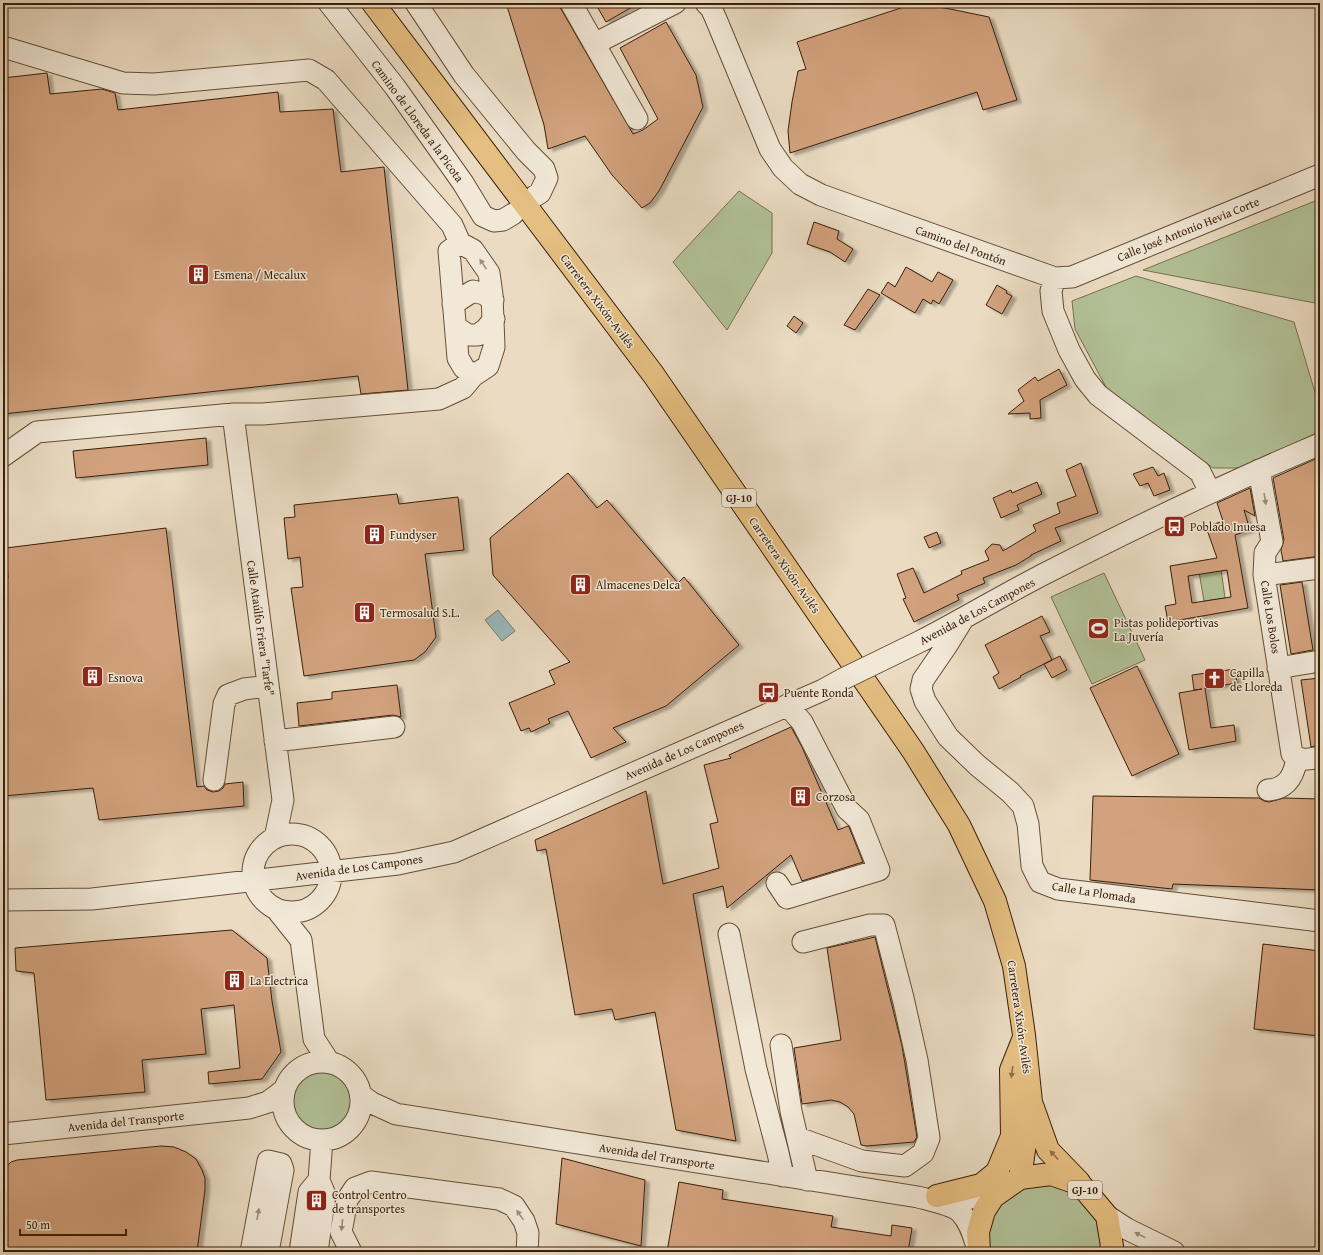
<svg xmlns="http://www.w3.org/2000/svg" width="1323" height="1255" viewBox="0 0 1323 1255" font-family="'Gentium Book Plus',serif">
<defs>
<filter id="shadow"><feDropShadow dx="4.5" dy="2.5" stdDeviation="1" flood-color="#0004"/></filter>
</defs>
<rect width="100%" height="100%" fill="#eadbc2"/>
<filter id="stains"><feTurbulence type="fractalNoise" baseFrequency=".005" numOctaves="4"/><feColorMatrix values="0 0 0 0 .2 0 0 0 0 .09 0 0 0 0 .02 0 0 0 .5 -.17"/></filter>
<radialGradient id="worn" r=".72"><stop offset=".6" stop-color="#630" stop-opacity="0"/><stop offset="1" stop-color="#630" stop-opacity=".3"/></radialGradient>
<path fill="#b2c197" stroke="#767050" d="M739 191 772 213V253L727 330 673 262Z
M1320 199V304L1143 270Z
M1136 276 1294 322 1320 409V431L1243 468H1213L1107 389 1075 329 1072 301Z
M1221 569 1225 598 1204 601 1199 572Z
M1104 573 1145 660 1092 684 1051 597Z
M291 1101a31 31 0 1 1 62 0a31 31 0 1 1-62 0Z
M1035 1184H1054L1072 1190 1097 1218 1102 1236 1100 1252H990L988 1237 992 1218 1002 1202 1017 1190Z"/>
<path fill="#9ab9bb" stroke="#737b73" d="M498 610 515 631 502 641 485 620Z"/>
<path fill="#d2a17d" stroke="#391f08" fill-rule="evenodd" filter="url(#shadow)" d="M506 3H559L561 9 633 134 643 130 658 119 620 48 666 22 696 75 703 107 659 191 650 203 642 208 612 175 585 136 548 149 544 125Z
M595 3H639L606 22Z
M916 3 950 9 989 17 1017 100 983 110 977 92 790 153 788 131 792 102 798 71 806 69 797 42Z
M47 73 50 94 102 89 115 93 118 110 278 92 280 112 333 109 341 172 384 167 408 390 361 394 358 376 3 414V78Z
M814 222 839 231 837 239 853 249 845 262 830 252 807 244Z
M906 267 932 282 938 272 953 280 939 304 933 300 931 304 923 299 915 313 881 293 888 282 895 287Z
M997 285 1007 291 1006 293 1012 296 1002 314 986 305Z
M868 289 880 295 855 330 844 325Z
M794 316 803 323 796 333 787 326Z
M1059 369 1067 385 1040 400 1041 418 1030 419V413L1008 414 1024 401 1018 390 1035 377 1038 381Z
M206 438 208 465 76 478 73 451Z
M1320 457V556L1283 561 1281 550 1284 540 1273 478Z
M1081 463 1098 513 1055 528 1061 541 1031 555V556L1016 565 983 578 985 583 957 595 959 600 914 622 903 599 906 598 897 574 913 568 924 593 962 574 961 571 989 560 985 551 992 544 1000 545 1003 551 1036 531 1033 525 1060 513 1057 503 1076 496 1066 470Z
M1153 467 1158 476 1164 473 1170 490 1154 496 1148 483 1140 486 1133 474Z
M568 473 597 508 607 500 678 583 684 577 739 645 666 706 613 728 626 742 591 758 568 711 548 719 550 723 531 732 529 728 521 731 509 703 555 684 549 671 570 662 493 575 490 538Z
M1037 482 1042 494 1017 505 1019 510 1001 518 993 498 1011 490 1012 493Z
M1250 488 1255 516 1244 510 1250 530 1235 535 1248 608 1168 622 1165 606 1176 604 1170 566 1217 558 1206 527 1223 521 1217 503ZM1227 570 1231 597 1192 603 1188 576Z
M397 494 399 504 458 497 464 550 425 554 436 637 425 652 414 660 304 676 291 588 303 587 300 557 288 559 284 518 295 517 294 505Z
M166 528 197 787 204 786 207 790 213 792 219 791 223 788 225 784 243 782 244 806 99 820 93 788 3 796V578H8L6 548Z
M937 532 941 543 929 548 924 537Z
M1302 582 1313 650 1291 654 1280 585Z
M1042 616 1050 632 1040 636 1052 660 1020 676 1021 677 999 689 993 677 999 673 985 645Z
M1060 656 1067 670 1052 678 1044 664Z
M1137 666 1179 754 1132 776 1090 688Z
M1235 669 1237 683 1205 688 1211 728 1234 725 1236 741 1189 750 1179 693 1202 689 1194 690 1192 675Z
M1320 678V745L1311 747 1301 680Z
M397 685 401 717 393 715 299 726 297 703 332 699V692Z
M791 727 802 747 838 830 848 826 849 827 863 862 802 881 791 855 727 908 723 886 693 894 736 1141 676 1130 655 1012 615 1020 612 1009 575 1015 546 849 537 851 535 840 646 791 663 884 719 868 710 824 718 822 704 765 731 758 729 755Z
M1093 796 1259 798 1264 801 1269 802 1284 798 1320 799V890L1173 884 1172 889 1090 880Z
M232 930 267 958 272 1001 281 1052 262 1079 209 1084 208 1072 240 1068 234 1005 201 1009 206 1054 142 1060 145 1092 46 1100 34 973 16 971 15 948Z
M875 937 902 1046 917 1137 914 1142 867 1146 861 1145 854 1114 848 1107 840 1102 831 1100 802 1104 794 1048 841 1040 827 948Z
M1263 944 1320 951V1036L1254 1029Z
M161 1146 174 1147 186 1152 196 1159 202 1170 205 1178V1190L197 1252H3V1170L11 1162 17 1160Z
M562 1158 645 1180 641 1246 556 1224Z
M679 1182 723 1190 722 1199 833 1216 831 1227 891 1236 892 1225 912 1228 908 1252H667Z"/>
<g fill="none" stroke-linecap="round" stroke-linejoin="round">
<defs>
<path id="minor" d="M329 3 395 87 463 183 483 216 494 221 503 220 513 214
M416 3 464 75 526 151 544 169 547 178 540 193 535 196
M571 3 637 119
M706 3 711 8 716 19 770 149 783 168 800 184 821 195 1055 278 1051 291 1053 311 1069 350 1085 379 1098 395 1200 472 1210 492
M594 44 675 3
M3 47 123 83 154 84 309 70 326 80 452 225 460 243
M1055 278 1072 277 1320 175
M453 304 473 291 484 294 493 300
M456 327 468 335H478L486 329 494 319
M233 414 283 800 275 838
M3 456 37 432 233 414H263L439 399 463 388 473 376 488 366 494 347 492 295 489 273 473 250 460 243 449 251 458 358 464 368 473 376
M1259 470 1272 542 1265 553 1264 575 1292 754C1301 762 1309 759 1320 757
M1264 575 1320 568
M963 619 947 645 923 680 921 689 925 701 948 737 977 765 1010 792 1023 806 1028 824 1032 866 1040 882 1058 889 1320 921
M923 640C965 618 1005 594 1046 573 1136 527 1227 483 1320 444
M1278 668 1320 661
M275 741 394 727
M214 780 224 704 228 695 244 689 268 686
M1268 790C1287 789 1294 776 1297 758
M253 873a39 39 0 1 1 78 0a39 39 0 1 1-78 0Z
M777 883 787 898 879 870 859 820 847 809 802 722 787 705
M3 900 92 899 398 864 454 852 823 690 843 679
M277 910 301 940 314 1039 329 1062
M729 934 756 1069 778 1153 783 1176
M781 1045 791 1111 807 1180
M283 1101a39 39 0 1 1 78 0a39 39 0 1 1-78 0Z
M361 1095 372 1103 396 1114 918 1197C929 1200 954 1205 961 1213 971 1223 974 1238 978 1250
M3 1134 249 1108 268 1102 284 1090
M798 1138 862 1161 905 1166 923 1153 929 1138 917 1060 903 998 884 925H870L803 942
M946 1196 970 1198 993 1197
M1107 1216 1127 1229 1174 1252
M251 1252 268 1161 281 1164 283 1170 268 1252
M300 1252 309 1192 319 1180 322 1140
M317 1252 325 1195 319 1180
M351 1252 341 1232 347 1200 355 1188 371 1182 499 1199 514 1206 524 1221 528 1233 527 1252"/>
<path id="highway" d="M373 3 653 374 913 751 959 825 995 901 1014 966 1024 1035 1031 1102 1020 1178
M1032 1105 1048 1150 1079 1182
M937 1196 981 1185 997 1172 1012 1136 1011 1070 1023 1040
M979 1252 978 1232 984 1211 993 1197 1020 1178 1051 1174 1080 1184 1107 1216 1112 1246 1110 1252"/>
</defs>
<use href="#minor" stroke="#654e36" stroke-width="23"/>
<use href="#highway" stroke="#391f08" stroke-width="24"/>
<use href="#minor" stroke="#f1e8d7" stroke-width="21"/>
<use href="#highway" stroke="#e5be81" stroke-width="22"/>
<defs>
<path id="minor-bridge" d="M843 679 923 640"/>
</defs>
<use href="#minor-bridge" stroke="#654e36" stroke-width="23" stroke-linecap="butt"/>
<use href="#minor-bridge" stroke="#f1e8d7" stroke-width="21"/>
</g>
<defs><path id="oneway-solid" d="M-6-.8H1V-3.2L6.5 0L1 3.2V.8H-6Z"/></defs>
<g fill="#9e8e7a">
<use href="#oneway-solid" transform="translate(483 264) rotate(-124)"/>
<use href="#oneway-solid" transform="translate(1265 499) rotate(81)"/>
<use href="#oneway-solid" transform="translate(258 1214) rotate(-80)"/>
<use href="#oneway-solid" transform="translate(520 1215) rotate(-125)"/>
<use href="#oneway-solid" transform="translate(342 1225) rotate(96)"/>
<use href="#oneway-solid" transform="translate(1140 1235) rotate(-154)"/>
</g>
<g fill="#8f6e44">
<use href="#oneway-solid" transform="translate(1012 1072) rotate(98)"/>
<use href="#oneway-solid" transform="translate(1054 1155) rotate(-133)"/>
</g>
<defs>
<symbol id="building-square" viewBox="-11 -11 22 22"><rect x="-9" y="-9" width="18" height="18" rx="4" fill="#8f2418" stroke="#f1e8d7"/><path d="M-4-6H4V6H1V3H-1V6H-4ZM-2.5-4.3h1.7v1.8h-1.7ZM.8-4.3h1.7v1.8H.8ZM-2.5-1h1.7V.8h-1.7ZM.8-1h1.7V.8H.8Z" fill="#fff"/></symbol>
<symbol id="bus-square" viewBox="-11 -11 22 22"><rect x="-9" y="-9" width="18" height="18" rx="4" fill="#8f2418" stroke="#f1e8d7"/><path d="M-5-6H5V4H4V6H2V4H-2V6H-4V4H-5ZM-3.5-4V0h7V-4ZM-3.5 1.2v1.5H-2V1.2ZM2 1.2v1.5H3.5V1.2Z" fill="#fff"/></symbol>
<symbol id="stadium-square" viewBox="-11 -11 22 22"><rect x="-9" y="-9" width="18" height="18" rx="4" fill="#8f2418" stroke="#f1e8d7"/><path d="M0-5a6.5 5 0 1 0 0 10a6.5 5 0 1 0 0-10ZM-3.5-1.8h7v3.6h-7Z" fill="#fff"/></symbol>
<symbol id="church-square" viewBox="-11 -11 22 22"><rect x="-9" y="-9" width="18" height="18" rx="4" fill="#8f2418" stroke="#f1e8d7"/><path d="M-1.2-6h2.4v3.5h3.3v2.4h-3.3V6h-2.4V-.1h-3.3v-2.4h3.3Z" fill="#fff"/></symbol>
</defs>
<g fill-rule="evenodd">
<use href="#building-square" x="186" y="262" width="25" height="25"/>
<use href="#bus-square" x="1162" y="514" width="25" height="25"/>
<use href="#building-square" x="362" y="522" width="25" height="25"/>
<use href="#building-square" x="568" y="572" width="25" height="25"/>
<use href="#building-square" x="352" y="600" width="25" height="25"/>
<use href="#stadium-square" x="1086" y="616" width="25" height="25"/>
<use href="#building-square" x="80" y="664" width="25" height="25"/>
<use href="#church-square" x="1202" y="666" width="25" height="25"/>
<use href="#bus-square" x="756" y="680" width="25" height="25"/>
<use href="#building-square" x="788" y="784" width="25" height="25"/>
<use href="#building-square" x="222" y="968" width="25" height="25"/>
<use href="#building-square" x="304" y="1188" width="25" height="25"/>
</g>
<g text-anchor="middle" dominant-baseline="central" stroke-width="3" stroke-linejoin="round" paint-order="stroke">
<g fill="#f1e8d7" stroke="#705b46" stroke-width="1">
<rect x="722" y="489" width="34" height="18" rx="3"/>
<rect x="1068" y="1181" width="34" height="18" rx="3"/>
</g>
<g font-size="11" font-weight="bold" fill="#391f08">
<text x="739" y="498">GJ-10</text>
<text x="1085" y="1190">GJ-10</text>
</g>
<g font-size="12" fill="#391f08" stroke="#f1e8d7">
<text transform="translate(418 121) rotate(54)">Camino de Lloreda a la Picota</text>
<text transform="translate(1188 229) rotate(-22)">Calle José Antonio Hevia Corte</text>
<text transform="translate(961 245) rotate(20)">Camino del Pontón</text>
<text transform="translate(598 301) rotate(53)">Carretera Xixón-Avilés</text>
<text transform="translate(785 565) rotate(55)">Carretera Xixón-Avilés</text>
<text transform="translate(977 611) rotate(-28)">Avenida de Los Campones</text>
<text transform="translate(1271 617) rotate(81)">Calle Los Bolos</text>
<text transform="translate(261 628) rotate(82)">Calle Ataúlfo Friera "Tarfe"</text>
<text transform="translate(684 750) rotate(-24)">Avenida de Los Campones</text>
<text transform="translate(359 867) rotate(-8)">Avenida de Los Campones</text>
<text transform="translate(1094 892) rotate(9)">Calle La Plomada</text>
<text transform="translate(1020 1017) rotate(82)">Carretera Xixón-Avilés</text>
<text transform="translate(126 1121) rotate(-6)">Avenida del Transporte</text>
<text transform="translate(657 1156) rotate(9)">Avenida del Transporte</text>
</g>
<g font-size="12" fill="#391f08" stroke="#f1e8d7" text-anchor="start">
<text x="214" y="274">Esmena / Mecalux</text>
<text x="1190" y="526">Poblado Inuesa</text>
<text x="390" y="534">Fundyser</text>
<text x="596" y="584">Almacenes Delca</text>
<text x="380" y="612">Termosalud S.L.</text>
<text x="1114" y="622">Pistas polideportivas<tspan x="1114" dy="14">La Juvería</tspan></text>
<text x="1230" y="672">Capilla<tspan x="1230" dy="14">de Lloreda</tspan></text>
<text x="108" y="677">Esnova</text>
<text x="784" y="692">Puente Ronda</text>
<text x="816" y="796">Corzosa</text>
<text x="250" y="980">La Electrica</text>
<text x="332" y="1194">Control Centro<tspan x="332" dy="14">de transportes</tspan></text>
</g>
</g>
<rect width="1323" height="1255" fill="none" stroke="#eadbc2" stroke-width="16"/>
<rect x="4" y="4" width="1315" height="1247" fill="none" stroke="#391f08" stroke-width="2"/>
<rect x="8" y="8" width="1307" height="1239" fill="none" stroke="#391f08"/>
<path d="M20 1229v6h106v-6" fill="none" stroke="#391f08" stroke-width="2"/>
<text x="26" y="1229" font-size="12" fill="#391f08" stroke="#f1e8d7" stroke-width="3" paint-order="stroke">50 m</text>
<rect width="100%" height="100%" filter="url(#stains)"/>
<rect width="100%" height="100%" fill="url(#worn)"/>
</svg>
